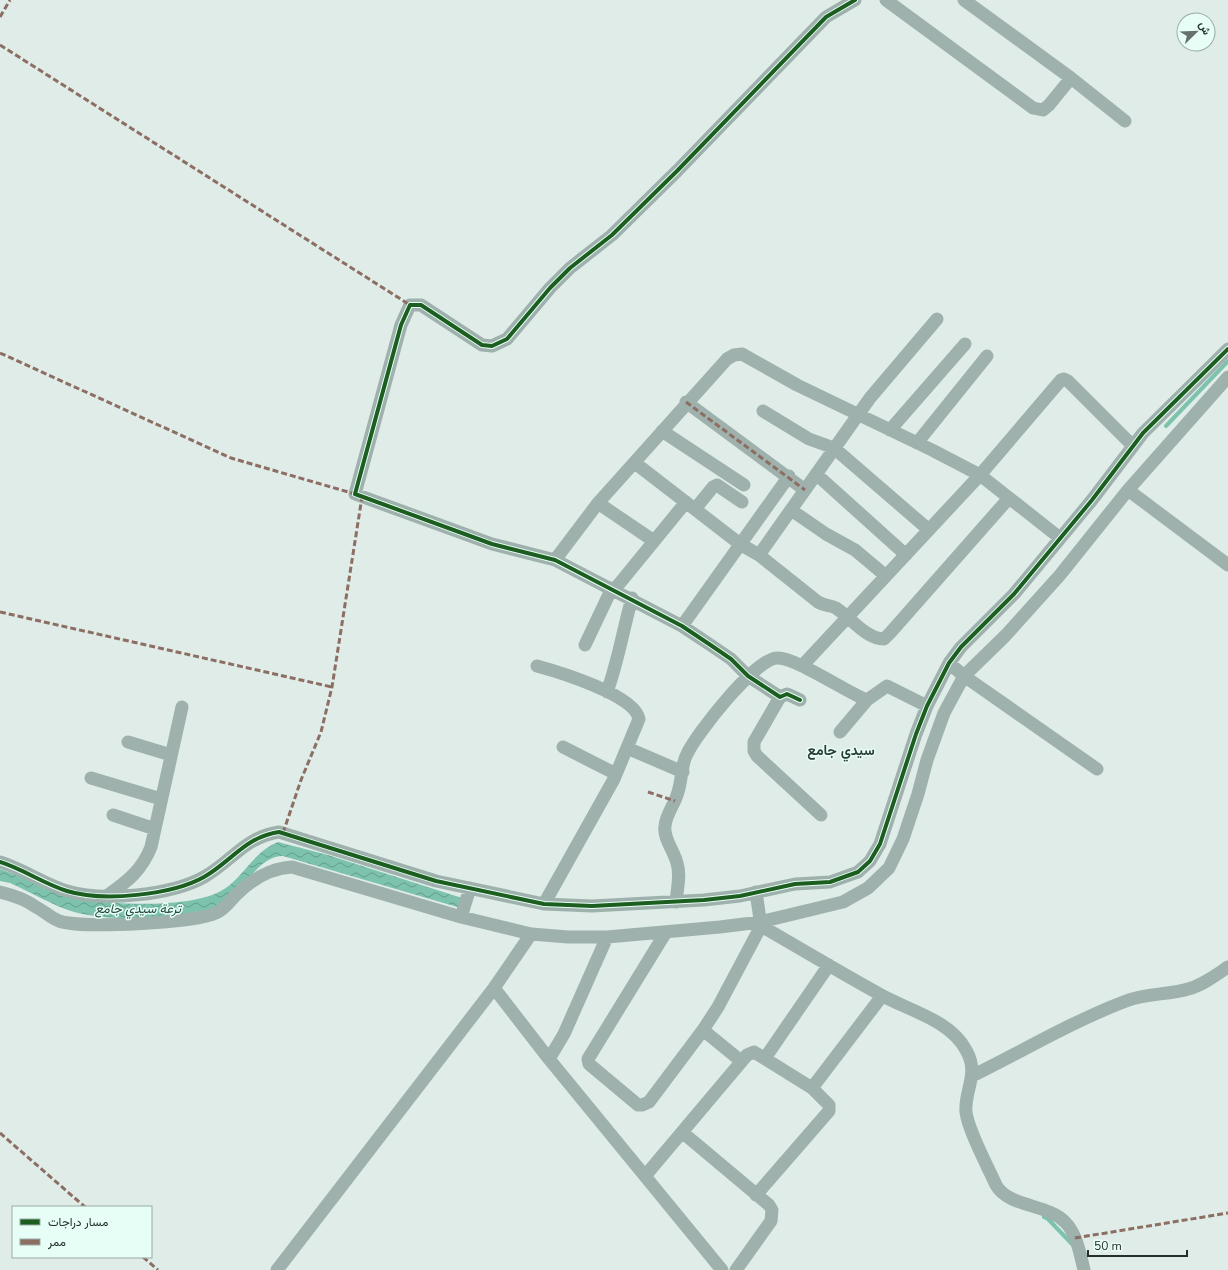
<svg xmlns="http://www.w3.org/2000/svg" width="1228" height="1270" viewBox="0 0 1228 1270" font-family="'Nunito Sans',Vazirmatn,sans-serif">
<defs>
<pattern id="water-waves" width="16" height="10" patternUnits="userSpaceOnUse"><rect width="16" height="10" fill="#7cc2ad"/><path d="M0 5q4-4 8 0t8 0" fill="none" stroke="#659e8d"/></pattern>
</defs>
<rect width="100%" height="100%" fill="#dfece8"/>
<path fill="url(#water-waves)" d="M278 842 328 855 462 898 464 909 283 856C259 856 246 887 228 900 222 904 213 909 207 911 171 919 110 922 74 912 54 906 30 892 10 883L0 881V869C18 876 36 882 54 889 62 893 71 897 80 899 114 905 188 908 219 892 243 880 251 853 278 842Z"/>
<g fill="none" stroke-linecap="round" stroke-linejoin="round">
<path stroke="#7cc2ad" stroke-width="4" d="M1166 426 1228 361
M1044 1217 1048 1219 1072 1244"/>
<path stroke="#9fb1ac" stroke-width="13" d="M886 0 1033 108 1043 110 1049 105 1071 78
M964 0 1071 78 1125 121
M686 402 805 490
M763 411 809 439 834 448 929 530
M890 430 965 344
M662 431 744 485
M917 443 987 356
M635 463 740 544 759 555 818 602C824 606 831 605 836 608 850 617 866 639 884 639L891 632 1009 498
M816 474 906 555
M1128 490 1228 565
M598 503 654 541
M695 509 713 487 717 485 742 502
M791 510 826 534 855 550 886 576
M759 555 870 398 937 319
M555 560 598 503 727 359 734 355 742 354 797 385 932 450 980 475 1060 538
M615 589 686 502
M682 626 789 476
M585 645 612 588
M949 663 964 676 1097 769
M537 666C559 672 635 695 639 719L614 779 544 904
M802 666 980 475 1061 380 1064 379 1068 381 1133 446
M607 692C618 662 623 630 632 598
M780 697 754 742V751L757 756 821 815
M800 700 787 694 780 697 748 676 731 659 712 646 682 626 555 560 492 544 355 494 401 325 410 305H421L482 345 492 346 507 339 550 288 570 268 612 235 677 171 826 17 855 0
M840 732 867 700
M128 742 171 755
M563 747 616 774
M627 748 683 772
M91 778 161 799
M113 815 155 829
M0 862C23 869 44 884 67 891 103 902 172 895 204 877 232 861 245 837 279 832L436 881 544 904 592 906 704 900 740 896 795 884 830 882 858 872 870 861 880 844 916 734 927 706 949 663 961 647 1014 594 1092 500 1143 433 1228 349
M0 892C13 895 25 899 36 907 44 911 51 918 59 921 82 929 195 923 216 913 224 910 230 901 236 895 251 880 271 868 292 867L461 917 531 934 568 937H607L720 927 760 922 843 902 868 888 889 868 903 839 918 794 927 760 944 713 964 676 1006 635 1060 575 1128 490 1228 377
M108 895C128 881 142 870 151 847L182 707
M676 902C677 889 681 876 677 863 674 851 663 838 665 826 666 814 675 804 678 792 682 780 681 765 687 754 696 734 756 658 777 658 795 657 846 692 867 700L887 686 927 706
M461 917 470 888
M761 926C801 949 841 973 881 995 910 1011 950 1020 966 1050 980 1074 964 1090 966 1112 968 1130 988 1167 996 1185 1008 1207 1048 1204 1065 1222 1077 1234 1080 1254 1084 1270
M666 932 588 1059 589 1064 638 1105H642L649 1102 703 1030 718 1007 761 926 756 892
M494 988 549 1059 722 1270
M703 1030 741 1061
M765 1058 829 965
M549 1059 564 1034 607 937
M972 1076C1023 1051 1073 1021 1126 1001 1146 993 1168 995 1188 989 1203 985 1216 975 1228 967
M812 1088 882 996
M682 1132 769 1205 772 1210 771 1221 736 1270
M645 1176 747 1055 754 1052 812 1088 829 1105V1111L756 1195
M277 1270 494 988 531 934"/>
<path stroke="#8d6e63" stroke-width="3" stroke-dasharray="6 3" stroke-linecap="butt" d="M0 17 10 0
M0 45 410 305
M0 353 231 458 355 494
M686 402 805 490
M0 612 332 687
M648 792 675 801
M283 833 301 780 321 732 332 687 362 497
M0 1133 85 1207
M1075 1238 1228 1213
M143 1257 158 1270"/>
<defs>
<path id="cycleway" d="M800 700 787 694 780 697 748 676 731 659 712 646 682 626 555 560 492 544 355 494 401 325 410 305H421L482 345 492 346 507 339 550 288 570 268 612 235 677 171 826 17 855 0
M0 862C23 869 44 884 67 891 103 902 172 895 204 877 232 861 245 837 279 832L436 881 544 904 592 906 704 900 740 896 795 884 830 882 858 872 870 861 880 844 916 734 927 706 949 663 961 647 1014 594 1092 500 1143 433 1228 349"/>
</defs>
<use href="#cycleway" stroke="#e7fef6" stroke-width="6"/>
<use href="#cycleway" stroke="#1b5e20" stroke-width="4"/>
</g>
<g text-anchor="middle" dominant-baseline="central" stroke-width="3" stroke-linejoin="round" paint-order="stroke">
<g font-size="13" font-style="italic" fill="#224c3f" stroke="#e7fef6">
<text x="138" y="909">ترعة سيدي جامع</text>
</g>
<g font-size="14" font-weight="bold" fill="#2b3d37" stroke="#e7fef6">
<text x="841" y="750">سيدي جامع</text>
</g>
</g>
<rect x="12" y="1206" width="140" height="52" fill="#e7fef6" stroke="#99aba5"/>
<rect x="20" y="1219" width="20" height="6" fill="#1b5e20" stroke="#99aba5"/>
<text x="48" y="1226" font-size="12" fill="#252e2b">مسار دراجات</text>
<rect x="20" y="1239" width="20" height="6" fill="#8d6e63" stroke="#99aba5"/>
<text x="48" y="1246" font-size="12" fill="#252e2b">ممر</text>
<g transform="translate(1196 32) rotate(67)"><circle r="19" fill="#e7fef6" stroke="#99aba5"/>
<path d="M0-3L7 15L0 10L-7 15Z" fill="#66706d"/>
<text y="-6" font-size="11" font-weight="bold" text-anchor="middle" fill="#252e2b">ش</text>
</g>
<path d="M1088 1250v6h99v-6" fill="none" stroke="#252e2b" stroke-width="2"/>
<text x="1094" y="1250" font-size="12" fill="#252e2b" stroke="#e7fef6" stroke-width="3" paint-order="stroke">50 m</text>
</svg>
